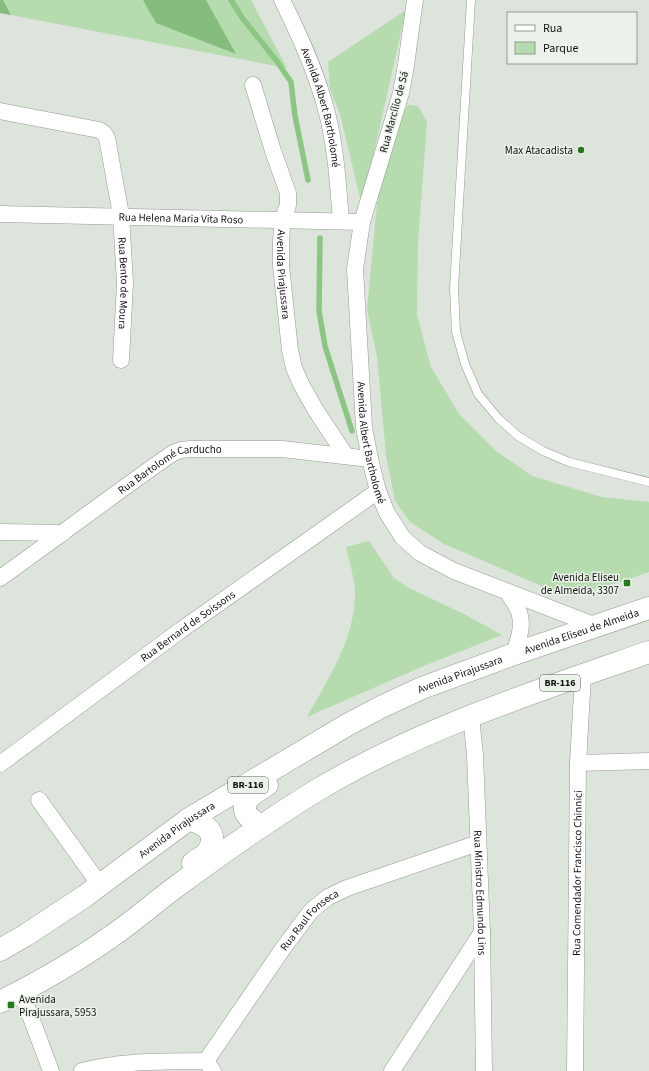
<svg xmlns="http://www.w3.org/2000/svg" width="649" height="1071" viewBox="0 0 649 1071" font-family="'Source Sans 3',sans-serif">
<rect width="100%" height="100%" fill="#dde4dc"/>
<path fill="#b5dbaf" d="M0 0H251L287 68 0 13Z
M406 10 362 206 340 114 330 89 328 62Z
M408 105 418 106 427 122 418 242 417 315 431 367 459 414 496 451 532 476 602 497 649 502V572L617 583 574 594 551 590 444 544 410 522 395 501 386 455 377 356 367 310 377 204 397 123Z
M369 541 394 578 409 588 464 614 502 635 426 665 307 717C328 679 354 640 355 596 356 584 349 560 346 547Z"/>
<path fill="#85bd7d" d="M0 0H3L11 15 0 13Z
M143 0H206L236 54 156 23Z"/>
<g fill="none" stroke-linecap="round" stroke-linejoin="round">
<path stroke="#8dc585" stroke-width="5.5" d="M231 0 243 19 276 60 291 82 295 116 308 180
M320 238 319 311 325 346 352 431"/>
<defs>
<path id="lane" d="M471 0 454 288 456 332 465 364 478 394 498 418 518 436 543 451 569 462 649 482"/>
<g id="street">
<path id="s1" d="M282 0C300 36 317 73 327 113 336 148 338 185 341 221"/>
<path id="s2" d="M415 0 406 65 401 93 362 222 355 269 364 427 370 459 378 491 387 513 403 538 420 553 454 571 596 626"/>
<path id="s3" d="M253 85 273 151 288 193V205L283 219 281 240V266L290 350 294 368 301 384 315 409 346 456"/>
<path id="s4" d="M0 111 99 130 104 133 107 138 121 215 122 231 125 283 121 360"/>
<path id="s5" d="M0 214 362 222"/>
<path d="M0 532 63 533"/>
<path id="s6" d="M0 578C58 537 115 493 173 453L181 450 190 449H282L370 459"/>
<path d="M508 592C511 599 517 605 519 612 524 626 518 640 514 654"/>
<path id="s7" d="M471 716 475 755 482 932 484 1071"/>
<path d="M578 763 649 761"/>
<path id="s8" d="M0 764 181 630 378 491"/>
<path d="M39 800 100 885"/>
<path d="M21 991 51 1071"/>
<path d="M82 1071C124 1060 163 1062 206 1061"/>
<path id="s9" d="M213 1071 206 1061 284 947 311 911 328 897 347 888 478 843"/>
<path d="M392 1071 482 932"/>
<path id="s10" d="M575 1071 578 763 583 675"/>
</g>
<g id="primary">
<path d="M189 819C200 823 214 828 212 842 211 847 209 851 206 854 202 857 197 860 193 863"/>
<path d="M263 825C251 822 238 811 249 798 253 792 262 789 267 785"/>
<path id="s11" d="M0 950 26 935 85 896 189 819 347 725 381 707 422 688 514 654 649 608"/>
<path d="M0 1002C38 983 75 962 109 938 133 922 154 903 177 886 223 852 270 819 319 789 422 728 537 691 649 652"/>
</g>
</defs>
<use href="#lane" stroke="#959b93" stroke-width="9"/>
<use href="#street" stroke="#959b93" stroke-width="17"/>
<use href="#primary" stroke="#959b93" stroke-width="23"/>
<use href="#lane" stroke="#fff" stroke-width="8"/>
<use href="#street" stroke="#fff" stroke-width="16"/>
<use href="#primary" stroke="#fff" stroke-width="22"/>
</g>
<g fill="#28761d" stroke="#ebf2e9" stroke-width="1.5">
<circle cx="581" cy="150" r="4"/>
<rect x="623" y="579" width="8" height="8" rx="2"/>
<rect x="7" y="1001" width="8" height="8" rx="2"/>
</g>
<g text-anchor="middle" dominant-baseline="central" stroke-width="3" stroke-linejoin="round" paint-order="stroke">
<g fill="#ebf2e9" stroke="#535752" stroke-width="1">
<rect x="540" y="675" width="40" height="16" rx="3"/>
<rect x="228" y="777" width="40" height="16" rx="3"/>
</g>
<g font-size="10" font-weight="bold" fill="#121412">
<text x="560" y="683">BR-116</text>
<text x="248" y="785">BR-116</text>
</g>
<g font-size="11" fill="#121412" stroke="#ebf2e9">
<text stroke="none"><textPath href="#s1" startOffset="115">Avenida Albert Bartholomé</textPath></text>
<text transform="translate(394 112) rotate(-75)">Rua Marcílio de Sá</text>
<text stroke="none"><textPath href="#s5" startOffset="181">Rua Helena Maria Vita Roso</textPath></text>
<text stroke="none"><textPath href="#s3" startOffset="196">Avenida Pirajussara</textPath></text>
<text stroke="none"><textPath href="#s4" startOffset="259">Rua Bento de Moura</textPath></text>
<text stroke="none"><textPath href="#s2" startOffset="451">Avenida Albert Bartholomé</textPath></text>
<text stroke="none"><textPath href="#s6" startOffset="205">Rua Bartolomé Carducho</textPath></text>
<text stroke="none"><textPath href="#s8" startOffset="233">Rua Bernard de Soissons</textPath></text>
<text stroke="none"><textPath href="#s11" startOffset="667">Avenida Eliseu de Almeida</textPath></text>
<text stroke="none"><textPath href="#s11" startOffset="538">Avenida Pirajussara</textPath></text>
<text stroke="none"><textPath href="#s11" startOffset="214">Avenida Pirajussara</textPath></text>
<text stroke="none"><textPath href="#s10" startOffset="198">Rua Comendador Francisco Chinnici</textPath></text>
<text stroke="none"><textPath href="#s7" startOffset="177">Rua Ministro Edmundo Lins</textPath></text>
<text stroke="none"><textPath href="#s9" startOffset="188">Rua Raul Fonseca</textPath></text>
</g>
<g font-size="11" fill="#121412" stroke="#ebf2e9" text-anchor="end">
<text x="573" y="150">Max Atacadista</text>
<text x="619" y="577">Avenida Eliseu<tspan x="619" dy="13">de Almeida, 3307</tspan></text>
<text x="19" y="999" text-anchor="start">Avenida<tspan x="19" dy="13">Pirajussara, 5953</tspan></text>
</g>
</g>
<rect x="507" y="12" width="130" height="52" fill="#ebf2e9" stroke="#949993"/>
<rect x="515" y="25" width="20" height="6" fill="#ffffff" stroke="#949993"/>
<text x="543" y="32" font-size="12" fill="#121412">Rua</text>
<rect x="515" y="42" width="20" height="12" fill="#b5dbaf" stroke="#949993"/>
<text x="543" y="52" font-size="12" fill="#121412">Parque</text>
</svg>
